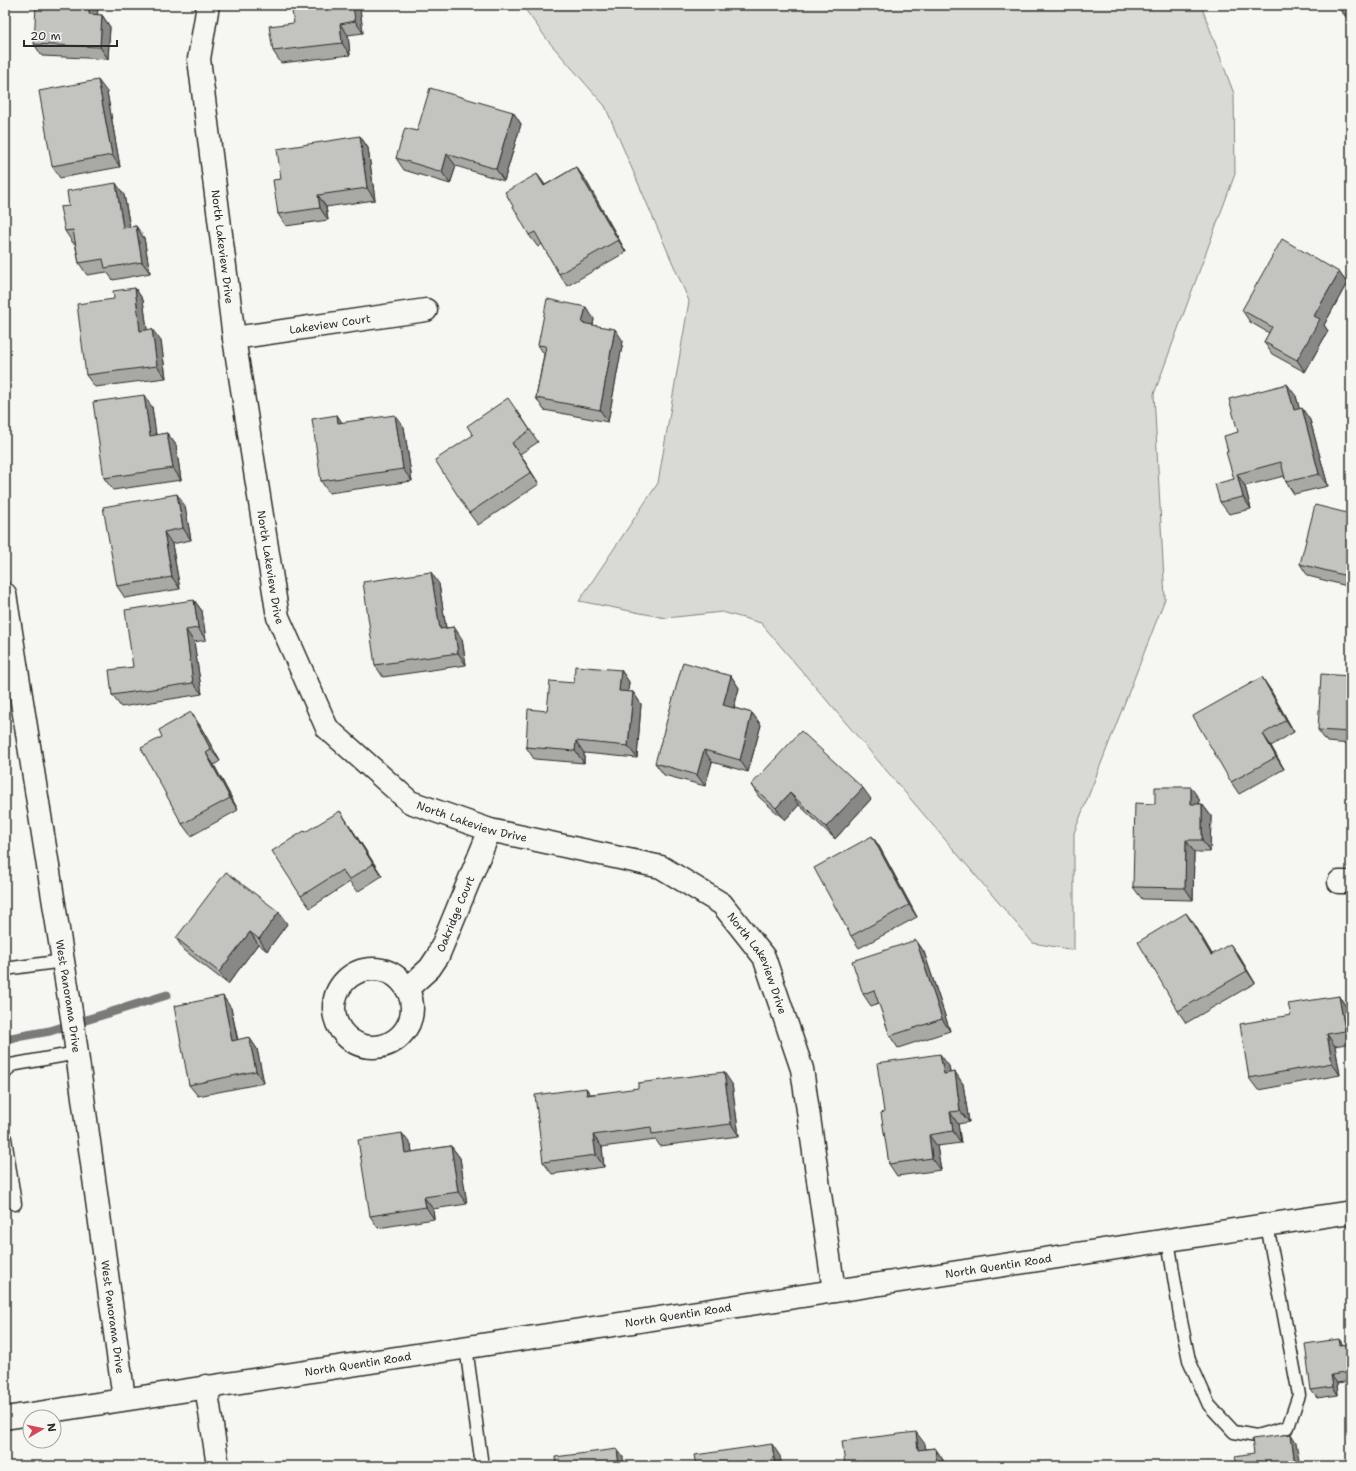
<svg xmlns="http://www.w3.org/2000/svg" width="1356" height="1471" viewBox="0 0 1356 1471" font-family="'Shantell Sans',sans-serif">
<rect width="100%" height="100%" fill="#f6f6f2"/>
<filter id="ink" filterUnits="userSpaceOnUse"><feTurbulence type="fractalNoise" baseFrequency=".025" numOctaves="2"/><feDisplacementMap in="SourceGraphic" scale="8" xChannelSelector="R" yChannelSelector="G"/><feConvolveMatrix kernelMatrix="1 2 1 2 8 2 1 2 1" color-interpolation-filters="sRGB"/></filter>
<g filter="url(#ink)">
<path fill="#d9d9d5" stroke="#828280" d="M522 5H1201L1234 94 1235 174 1154 394 1165 599 1074 833V950L1033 943 761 623 722 612 666 618 579 601 658 483 689 301 605 106 549 42Z"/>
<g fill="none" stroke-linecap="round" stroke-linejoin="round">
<path stroke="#7a7a78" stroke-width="9" d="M5 1039 50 1031 167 995"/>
<defs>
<path id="service" d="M5 969 63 961
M5 1073 11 1065 77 1053
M5 1138 15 1204
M1168 1240 1181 1321 1189 1360 1209 1405 1234 1432 1256 1436 1288 1427 1299 1395 1267 1225
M466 1347 482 1466"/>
<g id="minor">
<path id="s1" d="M208 5 199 59 234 338 278 617 327 728 410 802 490 830 661 867 722 904 764 957 802 1069 834 1291"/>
<path id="s2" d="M234 338 426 310"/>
<path id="s3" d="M5 594 73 1024 124 1399"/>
<path d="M1339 882H1351"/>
<circle cx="373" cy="1008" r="39"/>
<path id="s4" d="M407 989 430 968 438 956 490 830"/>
<path d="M206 1386 218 1466"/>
</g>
<g id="secondary">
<path id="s5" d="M5 1418 1351 1212"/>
</g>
</defs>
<use href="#service" stroke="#2b2b2b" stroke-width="15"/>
<use href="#minor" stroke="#2b2b2b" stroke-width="25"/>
<use href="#secondary" stroke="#2b2b2b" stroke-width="25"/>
<use href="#service" stroke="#f6f6f2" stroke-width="12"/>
<use href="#minor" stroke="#f6f6f2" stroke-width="22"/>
<use href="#secondary" stroke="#f6f6f2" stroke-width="22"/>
</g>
<path fill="#a8a8a5" stroke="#2b2b2b" d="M98 5 97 15H102L110 27 108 59 42 56 34 44Z
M1337 5H1351V23L1340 10Z
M360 8 363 33 348 35 350 55 281 63 273 51 294 23Z
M107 92 120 167 60 178 52 166Z
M513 112 521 124 504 181 456 166 450 184 404 170 396 158 417 131Z
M360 136 368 148 375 200 326 207 328 220 286 226 278 214 281 179Z
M576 167 585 179 626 252 567 286 559 274 542 244 538 247 529 235 537 174 545 185Z
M124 195 130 227 136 226 144 238 150 273 113 280 107 272 87 275 79 263 75 243H73L65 231Z
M1339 272 1347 283 1324 325 1328 331 1305 372 1272 354 1264 342 1269 333 1250 322 1242 310Z
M135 288 143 300 147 330 161 341 166 378 95 387 86 375 114 299Z
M594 319 593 325 623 341 608 422 544 410 536 398 544 354 538 345Z
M1296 396 1299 408 1310 420 1328 486 1294 494 1286 482 1284 476 1245 486 1251 509 1229 514 1220 502 1234 479 1228 452 1238 432Z
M152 407 156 435 167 433 176 445 181 480 113 490 104 478Z
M517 410 538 442 520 454 539 484 478 525 469 513Z
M337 415 342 423 404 427 412 481 329 493 321 481Z
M185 506 191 540 172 544 180 589 125 598 117 586Z
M1351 514V587L1308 576 1300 564Z
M439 584 446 628 454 627 462 639 466 665 383 677 375 665Z
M194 600 202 611 206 640 194 642 202 694 121 707 112 695 133 667Z
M621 670 629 682 628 692H633L641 704 637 758 584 753V763L534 759 526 747 547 711 574 683Z
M731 676 739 688 734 708 752 713 761 725 748 772 712 762 705 786 664 775 655 763Z
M1351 676V744L1327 742 1318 730Z
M1270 689 1294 732 1271 746 1284 769 1239 794 1231 782Z
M199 724 220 761 214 765 238 810 191 836 182 824Z
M751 785 871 799 835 839 799 805 785 820 759 797Z
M1199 799V804H1202L1211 816 1210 852H1194L1193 900 1142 899 1133 887 1155 804Z
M348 823 382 876 357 892 350 882 310 908 301 896 304 831 305 832Z
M872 836 880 848 917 917 859 948 851 936Z
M287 924 267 951 258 944 228 984 184 950 176 938Z
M1195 925 1212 954 1239 956 1255 983 1186 1023 1178 1011Z
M5 929 8 948 5 949Z
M916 940 924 952 950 1031 898 1048 890 1036 879 1003 871 1006 863 994Z
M1339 996 1347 1008 1351 1031V1043L1335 1046 1340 1075 1258 1090 1249 1078 1291 1015Z
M231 1008 238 1040 249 1037 257 1049 264 1083 198 1096 189 1085Z
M949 1066 950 1073 955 1072 963 1084 969 1122 958 1124 961 1143 937 1146 941 1170 897 1176 889 1164 884 1112Z
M732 1084 739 1136 660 1146 656 1140 602 1147 604 1167 552 1174 543 1162 586 1088 590 1094Z
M411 1145 412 1152 451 1146 460 1158 467 1204 433 1209 434 1219 378 1228 370 1216Z
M1339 1339 1343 1345 1351 1344V1381L1337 1383 1338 1395 1317 1398 1311 1390Z
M925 1444V1449L935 1448 943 1460 944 1466H845V1465Z"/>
<path fill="#888886" stroke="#2b2b2b" d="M89 5H98L97 26 89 14Z
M352 5H358L360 8 363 33 355 21Z
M102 15 110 27 108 59 100 47Z
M340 24 348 35 350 55 342 43Z
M98 80 107 92 120 167 112 155Z
M513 112 521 124 504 181 496 169Z
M360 136 368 148 375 200 367 188Z
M447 154 456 166 450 184 442 172Z
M576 167 585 179 626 252 618 240Z
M537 174 546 186H544Z
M116 183 124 195 132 239 123 228Z
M318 195 326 207 328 220 320 208Z
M136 226 144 238 150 273 142 262Z
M1339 272 1347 283 1324 325 1328 331 1305 372 1297 360 1314 316Z
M135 288 143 300 149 343 140 331Z
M586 307 594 319 591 335 582 323Z
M152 329 161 341 166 378 157 366Z
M615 329 623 341 608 422 600 410Z
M1287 384 1296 396 1303 422 1294 410Z
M144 395 152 407 158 448 150 436Z
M1302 408 1310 420 1328 486 1319 474Z
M337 415 345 427 338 423Z
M395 415 404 427 412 481 403 469Z
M167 433 176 445 181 480 173 468Z
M512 443 520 454 539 484 531 472Z
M1237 474 1245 486 1251 509 1243 497Z
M177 494 185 506 191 540 183 528Z
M164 532 172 544 180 589 172 577Z
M431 572 439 584 448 641 440 629Z
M194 600 202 611 206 640 198 628Z
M454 627 462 639 466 665 458 653Z
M186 630 194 642 202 694 193 683Z
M621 670 629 682 627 703 619 691Z
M731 676 739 688 731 717 723 705Z
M1262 677 1270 689 1294 732 1286 720Z
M633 692 641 704 637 758 628 746Z
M191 712 199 724 220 761 211 750Z
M752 713 761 725 748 772 740 760Z
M1263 734 1271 746 1284 769 1276 757Z
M576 741 584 753V763L575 751Z
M704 750 712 762 705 786 697 775Z
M206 753 214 765 238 810 230 798Z
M1191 787 1199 799V816L1191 804Z
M863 788 871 799 835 839 826 827Z
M790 793 799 805 785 820 776 808Z
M1202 804 1211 816 1210 852 1202 840Z
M340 811 348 823 382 876 373 864Z
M872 836 880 848 917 917 909 905Z
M1186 840 1194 852 1193 900 1185 888Z
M279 912 287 924 267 951 259 939Z
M1186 913 1195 925 1219 967 1211 955Z
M5 929 8 948 5 943Z
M250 932 258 944 228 984 219 972Z
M916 940 924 952 950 1031 942 1019Z
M1230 944 1239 956 1255 983 1247 971Z
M223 996 231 1008 240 1053 232 1041Z
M1339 996 1347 1008 1351 1031V1040L1345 1031Z
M1327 1034 1335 1046 1340 1075 1332 1063Z
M249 1037 257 1049 264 1083 256 1071Z
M940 1054 949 1066 952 1086 944 1074Z
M724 1072 732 1084 739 1136 731 1124Z
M955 1072 963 1084 969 1122 960 1111Z
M586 1088 594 1100 587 1095Z
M950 1112 958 1124 961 1143 953 1131Z
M402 1133 411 1145 414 1165 405 1153Z
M593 1135 602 1147 604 1167 596 1155Z
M929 1135 937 1146 941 1170 932 1158Z
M451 1146 460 1158 467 1204 458 1192Z
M424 1197 433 1209 434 1219 426 1207Z
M1339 1339 1345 1348 1340 1345Z
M1331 1375 1337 1383 1338 1395 1333 1387Z
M916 1432 925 1444 927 1462 918 1450Z
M1291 1434 1296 1442 1300 1466H1295Z
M772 1444 780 1456 782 1466H775Z
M935 1448 943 1460 944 1466H937Z
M617 1449 623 1457 624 1466H619Z"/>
<path fill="#c3c3c0" stroke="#2b2b2b" d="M36 5H89V14L102 15 100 47 34 44Z
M291 5H353L355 21 340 24 342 43 273 51 269 26 294 23Z
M1338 5H1351V21Z
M98 80 112 155 52 166 39 91Z
M430 88 513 112 496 169 447 154 442 172 396 158 405 128 417 131Z
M360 136 367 188 318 195 320 208 278 214 273 180 281 179 277 149Z
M576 167 618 240 559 274 535 232 529 235 505 192 537 174 544 186Z
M116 183 123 228 136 226 142 262 105 268 103 259 79 263 73 230 65 231 60 207 69 206 67 191Z
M1282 239 1339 272 1314 316 1320 319 1297 360 1264 342 1272 327 1242 310Z
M135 288 140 331 152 329 157 366 86 375 77 304 114 299 113 291Z
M547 299 586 307 582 323 615 329 600 410 536 398 546 346 538 345Z
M1287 384 1294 410 1302 408 1319 474 1286 482 1281 462 1237 474 1243 497 1220 502 1215 484 1234 479 1226 452H1228L1224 436 1238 432 1229 399Z
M144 395 150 436 167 433 173 468 104 478 93 402Z
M508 398 530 430 512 443 531 472 469 513 435 460 473 435 467 426Z
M337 415 338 423 395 415 403 469 321 481 312 419Z
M177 494 183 528 164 532 172 577 117 586 103 507Z
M1315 505 1351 514V577L1300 564Z
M431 572 440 629 454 627 458 653 375 665 363 582Z
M194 600 198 628 186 630 193 683 112 695 109 670 133 667 125 610Z
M683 662 731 676 723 705 752 713 740 760 704 750 697 775 655 763Z
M575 666 621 670 619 691 633 692 628 746 576 741 575 751 526 747 528 709 547 711 550 681 574 683Z
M1321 674 1351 676V732L1318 730Z
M1262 677 1286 720 1263 734 1276 757 1231 782 1193 716Z
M191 712 211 750 206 753 230 798 182 824 141 748 162 737 159 730Z
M801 731 863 788 826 827 790 793 776 808 751 785Z
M1155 787H1191V804H1202V840H1186L1185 888 1133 887 1135 803 1155 804Z
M340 811 373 864 349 880 342 870 301 896 272 851 304 831 305 832Z
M872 836 909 905 851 936 814 868Z
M226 872 279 912 259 939 250 932 219 972 176 938Z
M1186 913 1211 955 1230 944 1247 971 1178 1011 1138 942Z
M916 940 942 1019 890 1036 874 990 863 994 852 961Z
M223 996 232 1041 249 1037 256 1071 189 1085 174 1006Z
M1339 996 1345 1031 1327 1034 1332 1063 1249 1078 1240 1024 1291 1015 1288 1004Z
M940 1054 944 1074 955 1072 960 1111 950 1112 953 1131 929 1135 932 1158 889 1164 881 1113 884 1112 877 1063Z
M724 1072 731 1124 652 1134 651 1127 593 1135 596 1155 543 1162 535 1095 586 1088 587 1095 638 1088V1083Z
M402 1133 405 1153 451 1146 458 1192 424 1197 426 1207 370 1216 358 1140Z
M1339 1339 1340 1345 1351 1344V1372L1331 1375 1333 1387 1311 1390 1305 1344Z
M916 1432 918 1450 935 1448 937 1466H868V1463L845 1465 842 1441Z
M1291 1434 1295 1466H1237L1235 1456 1254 1453 1252 1439Z
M772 1444 775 1466H697L695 1455Z
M617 1449 619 1466H556L555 1457Z"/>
</g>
<g text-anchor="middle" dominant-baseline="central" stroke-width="4" stroke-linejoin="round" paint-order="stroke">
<g font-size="11" fill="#2b2b2b" stroke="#f6f6f2">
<text stroke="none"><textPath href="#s1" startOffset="244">North Lakeview Drive</textPath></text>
<text stroke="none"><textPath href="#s2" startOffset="97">Lakeview Court</textPath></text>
<text stroke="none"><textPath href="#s1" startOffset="568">North Lakeview Drive</textPath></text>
<text stroke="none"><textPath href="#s1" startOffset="916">North Lakeview Drive</textPath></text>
<text stroke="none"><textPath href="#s4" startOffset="91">Oakridge Court</textPath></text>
<text stroke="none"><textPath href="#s1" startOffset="1252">North Lakeview Drive</textPath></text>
<text stroke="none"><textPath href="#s3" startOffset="407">West Panorama Drive</textPath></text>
<text stroke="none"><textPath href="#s5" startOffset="1005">North Quentin Road</textPath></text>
<text stroke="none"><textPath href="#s5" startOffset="681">North Quentin Road</textPath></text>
<text stroke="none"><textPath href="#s3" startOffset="731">West Panorama Drive</textPath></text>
<text stroke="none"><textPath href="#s5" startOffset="357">North Quentin Road</textPath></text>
</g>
</g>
<rect width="1356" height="1471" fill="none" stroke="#f6f6f2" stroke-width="20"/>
<rect x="10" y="10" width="1336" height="1451" fill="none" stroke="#2b2b2b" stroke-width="1.5" filter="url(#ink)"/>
<g transform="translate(42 1429) rotate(81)"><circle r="19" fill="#f6f6f2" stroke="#a5a5a2"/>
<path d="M0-3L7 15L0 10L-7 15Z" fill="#d1495b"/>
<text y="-6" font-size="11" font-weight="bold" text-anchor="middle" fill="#2b2b2b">N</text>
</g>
<path d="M24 40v6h93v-6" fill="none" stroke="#2b2b2b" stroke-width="2"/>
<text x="30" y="40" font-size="12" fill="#2b2b2b" stroke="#f6f6f2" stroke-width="3" paint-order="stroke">20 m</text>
</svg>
